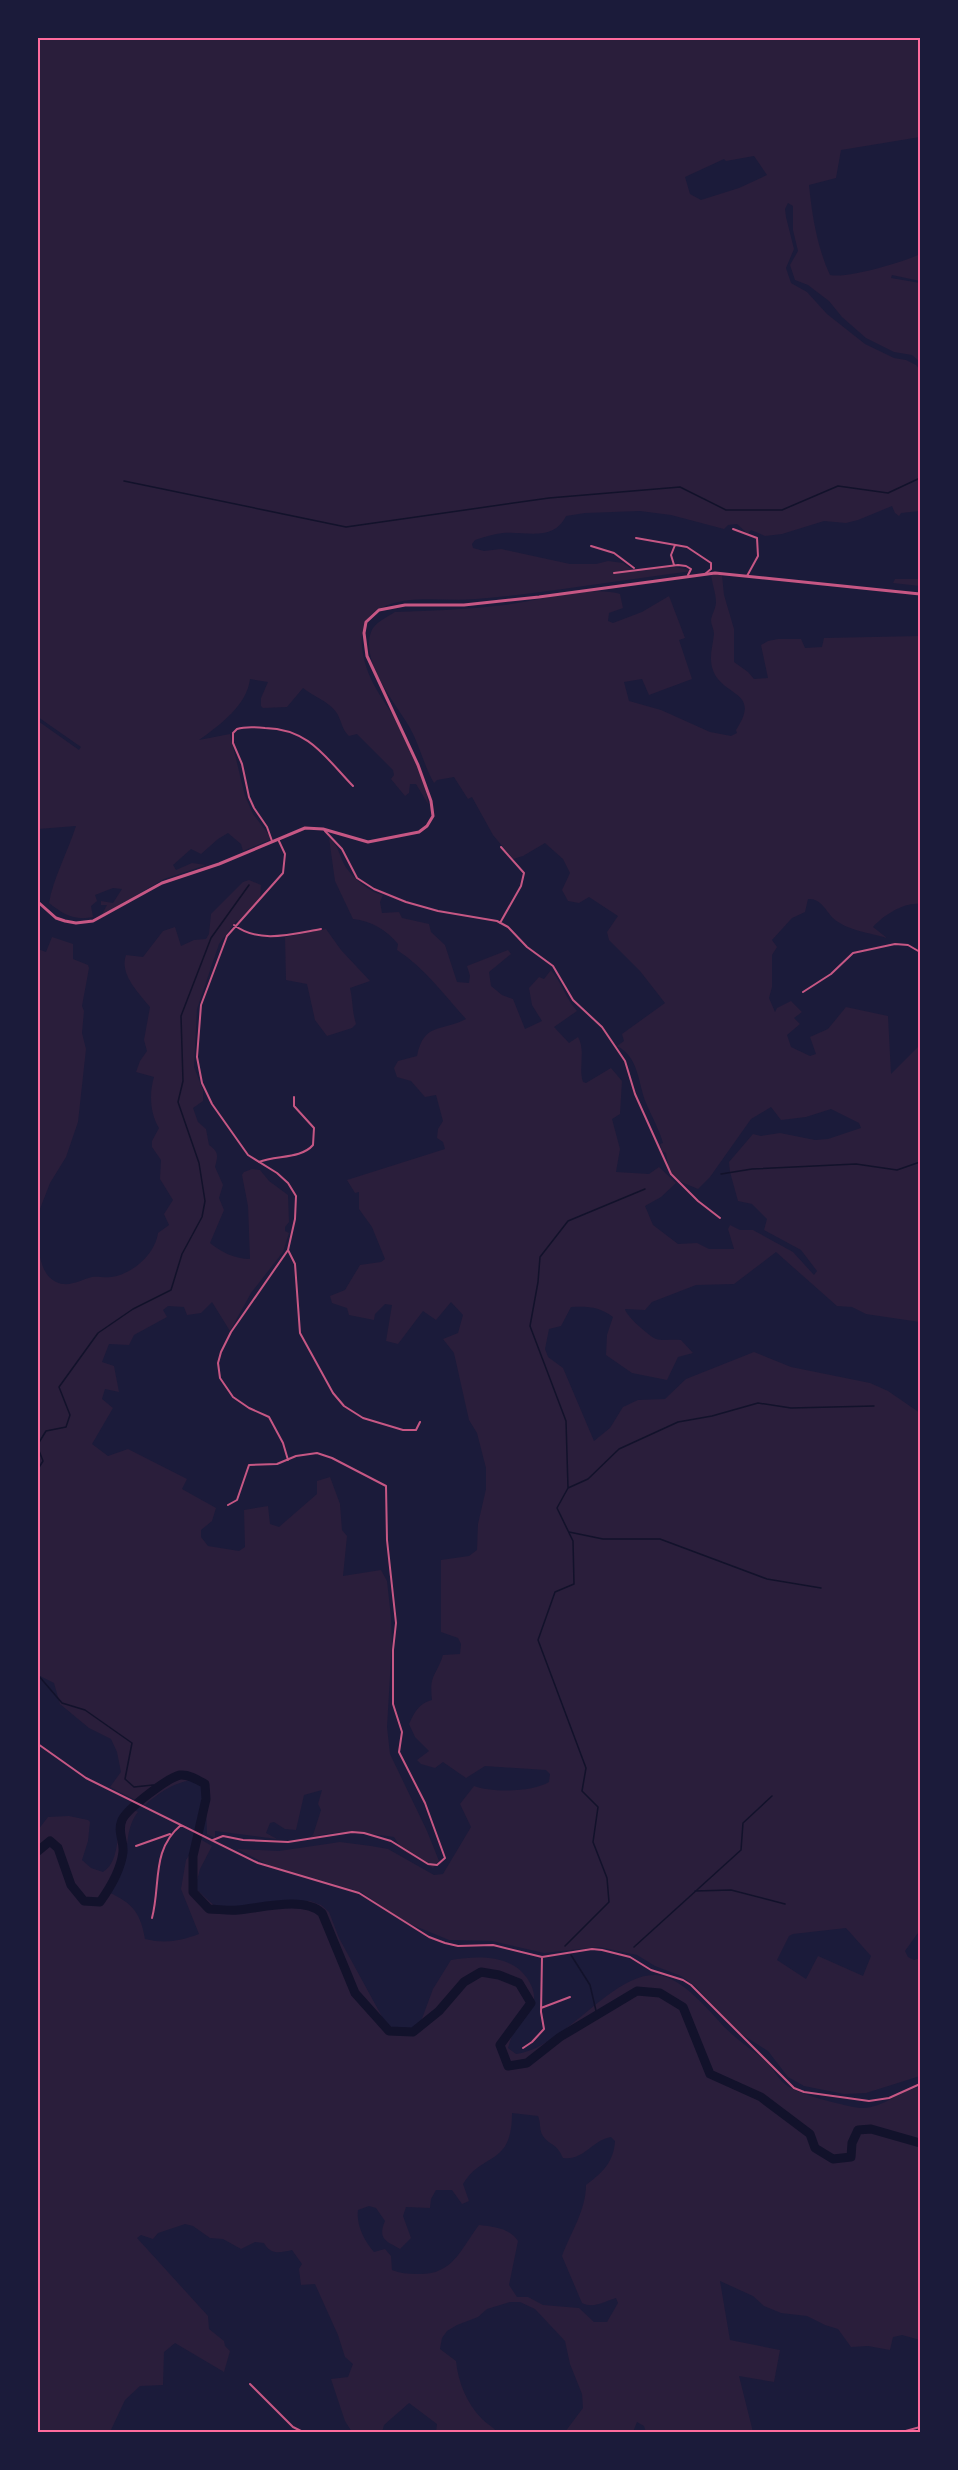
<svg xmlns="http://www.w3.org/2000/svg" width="958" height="2470" viewBox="0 0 958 2470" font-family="'PT Serif',serif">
<rect width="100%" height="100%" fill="#1b1b3a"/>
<path fill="#2a1e3b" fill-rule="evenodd" d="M38 38H920V137L841 150 836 178 809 185C812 215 817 247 830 275 846 279 904 262 920 254V281L892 275 891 278 920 283V362L912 355 894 352 866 338 842 317 829 301 808 285 795 280 790 265 798 251 793 230V206L788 203 785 209 786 217 794 249 786 268 791 283 807 292 827 314 865 344 894 358 906 360 916 365 920 370V511L901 513 899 516 895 513 892 506 858 520 846 523 824 521 782 534 765 536 751 530 748 534 737 524 728 525 724 529 671 515 640 511 585 513 566 516C553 542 527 531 503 533 494 534 484 537 475 540L472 544 473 548 484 551 501 549 570 564H596L608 561 623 563 633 570 675 567 693 571C620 580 548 593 476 599 446 602 408 594 381 608 361 618 359 639 364 659 370 685 387 704 400 727 413 749 426 778 428 804L416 784H410L409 793 405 796 391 779 394 775 393 770 357 734 349 736C342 729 342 723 338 715 332 703 313 696 303 688L287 707 263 708 261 706V698L268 682 250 679C247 705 220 725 199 740L230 734 245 796 253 814 272 839 243 851 241 844 228 833 218 839 201 854 191 849 173 865 176 870 192 863 206 865 164 879 101 916 107 905H101V901L113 903 122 889 113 888 95 895 97 901 91 906 93 917C74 921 63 914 49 903 53 879 68 851 76 826L38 829V721L79 750 81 747 38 717ZM754 156 767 175 739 188 701 200 690 194 685 177 724 159 726 161Z
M711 574 722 575 724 595 734 629V662L748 672 754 679 768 678 761 645 768 641 778 639H801L805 648 822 647 824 638 920 636V904C904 902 884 915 873 927L887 938C871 933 845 930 833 918 826 911 821 898 808 899L805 912 792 918 772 940 777 947 772 955V987L769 998 775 1012 777 1008 791 1001 802 1012 794 1018 800 1024 787 1035 791 1047 810 1056 816 1054 810 1037 828 1029 846 1007 888 1016 891 1074 920 1045V1322L866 1314 852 1307 837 1306 776 1252 734 1284 696 1285 652 1302 645 1310 625 1309C626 1316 649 1336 656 1339 663 1341 674 1339 681 1340L693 1353 678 1357 667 1380 632 1373 606 1355 607 1335 613 1317C600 1307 588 1306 571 1307L561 1326 549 1329 545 1349 548 1357 563 1368 594 1441 610 1428 623 1407 638 1400 665 1399 686 1379 754 1352 791 1367 870 1383 888 1391 920 1413V1930L905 1951 908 1957 914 1960 920 1958V2076L866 2093 844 2094 804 2086 788 2077 768 2051 738 2032 695 1986 681 1976 655 1966 637 1955 599 1947 544 1953 492 1941 449 1940 403 1921 361 1892 268 1865 237 1849 279 1851 340 1842 371 1846 388 1849 434 1875 443 1874 471 1827 460 1804 474 1786C492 1793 533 1792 549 1782L550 1774 546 1770 485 1766 466 1778 443 1762 435 1768 421 1764 417 1760 429 1751 415 1737 409 1724C414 1713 419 1703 432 1700 429 1674 436 1677 443 1655L460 1654 461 1644 458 1638 441 1632V1560L469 1556 477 1550 478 1524 486 1489V1468L477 1433 469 1420 454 1353 443 1339 458 1333 463 1315 451 1302 436 1320 423 1311 398 1344 386 1341 392 1305 385 1304 375 1314 374 1320 349 1315 347 1308 332 1303 330 1296 345 1290 360 1265 381 1262 385 1259 372 1227 359 1209V1192L355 1193 347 1180 445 1149 443 1142 437 1138 438 1129 443 1121 436 1095 425 1097 411 1081 397 1077 394 1068 398 1061 417 1056C424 1022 441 1032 466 1019 444 995 425 968 397 950L398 944C387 930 371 921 353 919L335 881 329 838C338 844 340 857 345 866 353 878 369 892 383 895L380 902 382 913 399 912 402 918 429 924 431 932 445 945 457 982 469 983 470 976 467 966 508 950 511 954 489 972 491 986 502 995 513 999 525 1029 542 1021 532 1005 529 988 539 977 544 979 551 970C562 983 566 999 577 1011L554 1027 569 1043 578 1037C586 1051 578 1068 583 1082L586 1083 611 1068 622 1081 620 1114 612 1119 620 1149 616 1172 649 1174 659 1167 676 1183 661 1197 645 1206 653 1225 678 1244 697 1243 709 1249H734L728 1229 730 1225 740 1230H753L793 1252 814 1275 817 1271 801 1250 764 1230 767 1219 752 1204 738 1201 730 1172 729 1162 753 1134 761 1136 780 1133 815 1140 828 1139 861 1128 859 1123 831 1109 806 1117 781 1120 771 1107 751 1119 710 1177 698 1189 679 1181 669 1171 666 1153 662 1151 660 1144 663 1143C659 1129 652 1117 646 1103 638 1083 639 1057 617 1046L624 1041 622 1034 665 1003 640 971 609 940 607 932 618 916 589 897 579 903 568 901 562 890 570 873 563 859 545 843 523 856 513 859 493 835 472 797 468 799 454 777 437 780 434 783C424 766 420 746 410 728 397 705 360 662 371 632 374 623 387 617 395 612 432 611 469 609 505 605 536 601 592 585 620 594L623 608 609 613 608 621 613 623 642 612 669 596 685 638 679 640 692 679 649 695 642 679 624 682 629 701 661 710 710 732 731 736 737 733 736 730C763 689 720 698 712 667 709 656 713 645 714 634 714 629 711 625 711 620 712 614 716 608 716 602 716 593 712 584 711 574ZM846 1928 871 1956 863 1976 818 1956 806 1979 777 1960 789 1936 793 1934Z
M895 579H920V586L893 583Z
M249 880 261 885 260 900 239 922 237 920 219 944 197 1009 194 1067 203 1090V1101L193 1108 198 1122 206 1129 209 1145C219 1152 218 1156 215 1167L223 1185 219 1198 224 1210 210 1243C221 1252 235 1259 250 1259L248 1206 242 1175 244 1172 252 1169 260 1170 269 1181 288 1195 289 1222 285 1227V1231L289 1233 283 1252 251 1293 230 1331 212 1302 201 1313 187 1315 184 1307 168 1306 163 1310 167 1317 134 1335 129 1345 109 1344 102 1362 114 1366 119 1392 105 1389 102 1399 113 1408 92 1444 108 1456 128 1449 187 1479 182 1489 216 1508 212 1521 201 1530V1537L208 1546 239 1551 245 1547 244 1510 268 1506 270 1524 279 1527 317 1494V1481L330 1477 340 1504 342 1530 347 1536 343 1576 381 1570 387 1581 391 1617 392 1642 387 1727 390 1754 427 1831 439 1861 433 1868 402 1850 394 1837C364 1833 339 1829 309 1838L313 1835 321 1810 318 1804 322 1790 304 1795 296 1830 285 1829 274 1822 270 1823 266 1833 277 1839 215 1831V1838L207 1834 206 1802 208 1787 202 1781C181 1777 160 1792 145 1805L110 1787 121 1772 117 1752 111 1739 89 1728 60 1704 54 1683 38 1675V1246C40 1259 43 1276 56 1282 69 1288 80 1280 92 1277 98 1276 104 1278 111 1277 131 1275 155 1255 158 1233L169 1225 164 1214 173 1200 160 1179 161 1160 152 1147V1141L159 1128C150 1113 149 1094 154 1077L136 1072 140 1061 147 1051 144 1040 150 1007C139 993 119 974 126 955L143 957 163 931 175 927 181 946 194 940 206 939 209 934 211 914 243 882Z
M326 929 341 950 370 981 350 988C353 1001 352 1011 356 1024L352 1028 327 1036 315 1020 307 984 286 980 285 937Z
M52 937 73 944V959L88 965 89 968 82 1006 84 1011 82 1033 86 1049 78 1122 66 1157 50 1183 38 1214V949L46 952Z
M129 1808 138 1812C118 1837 138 1869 104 1890 130 1902 140 1909 145 1939 165 1944 180 1941 199 1934L181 1889 186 1860 200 1839 212 1846 200 1869 195 1888 218 1909 255 1910 287 1903 310 1901 321 1905 329 1912 339 1938 386 2024 406 2034 417 2032 433 1989 451 1960C477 1956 510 1954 527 1978 531 1984 535 1992 534 2000 532 2013 521 2020 515 2031 511 2036 510 2042 508 2048L516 2054C564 2048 611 1973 656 1975 686 1977 713 2018 734 2036 745 2046 759 2054 769 2065 776 2073 781 2083 791 2088 802 2095 848 2107 861 2108 882 2109 900 2090 920 2087V2340L902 2335 893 2337 890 2350 868 2346 851 2347 838 2329 825 2325 807 2316 781 2313 764 2306 753 2296 720 2281 730 2340 780 2350 774 2382 739 2376 753 2432H646L644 2426 637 2422 633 2432H565L583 2408 582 2394 570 2364 565 2341 535 2309 520 2302H510L487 2309 478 2317 457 2325 447 2331 442 2338 440 2349 456 2361C458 2382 467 2404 482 2419 487 2424 493 2427 497 2432H436L437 2424 409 2403 384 2425 382 2432H352L345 2421 331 2379 348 2377 353 2364 345 2357 338 2335 315 2284 301 2285 299 2269 302 2264 292 2250C279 2253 271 2255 264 2243L255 2242 241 2249 223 2239 210 2238 193 2226 185 2224 158 2233 153 2239 141 2235 137 2238 208 2316 209 2329 224 2341 225 2346 230 2351 224 2372 175 2343 164 2352 163 2385 140 2386 125 2400 110 2432H38V1830L48 1817 69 1816 88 1820 90 1822 88 1841 82 1860 91 1868 103 1872C124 1859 112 1823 129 1808ZM512 2113 538 2116C541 2123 539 2130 543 2136 550 2146 556 2142 563 2158 584 2161 592 2140 611 2137L615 2141C614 2162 602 2173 586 2185 586 2210 571 2232 562 2256L582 2303C594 2309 605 2301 616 2298L618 2303 607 2322H594L579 2308 543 2305 528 2297H517L509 2285 518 2241C509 2228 495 2227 479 2225 460 2250 453 2276 416 2274 407 2274 400 2273 392 2270L391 2256 385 2249 374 2252C364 2241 356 2224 358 2210L369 2206 376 2208 385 2221C377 2240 387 2241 400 2249L411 2238 403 2216 406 2207 430 2208 431 2199 436 2190H452L462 2204 469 2201 463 2184C483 2151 512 2167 512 2113Z"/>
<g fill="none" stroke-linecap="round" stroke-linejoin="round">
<path stroke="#12122b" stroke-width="1.5" d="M124 481 346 527 549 498 680 487 726 510H782L838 486 888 493 920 478
M721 1174 752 1169 856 1164 897 1170 920 1162
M38 1444 46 1431 66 1427 70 1415 59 1387 98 1333 133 1309 171 1290 182 1254 202 1217 205 1201 199 1163 178 1102 183 1081 181 1016 211 938 249 885
M38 1448 43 1461 38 1469
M568 1488 588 1479 619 1449 678 1422 712 1416 758 1403 791 1408 874 1406
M569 1532 603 1539H660L767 1579 821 1588
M38 1675 62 1703 85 1710 132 1743 125 1779 134 1787 153 1785 158 1787
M695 1891 731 1890 785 1904
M565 1946 609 1902 607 1878 593 1842 598 1807 582 1791 586 1768 538 1640 555 1592 574 1584 573 1541 557 1508 568 1488 566 1421 530 1326 538 1282 540 1257 568 1221 645 1189
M634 1947 741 1850 743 1823 772 1796
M571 1955 590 1985 597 2015"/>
<path stroke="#12122b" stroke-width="9" d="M38 1851 50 1841 58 1848 71 1885 84 1901 100 1902C110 1888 121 1869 123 1852 124 1840 117 1832 122 1820 127 1809 167 1778 180 1775 189 1774 198 1780 205 1784L206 1799 193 1856V1892L209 1909C218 1909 228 1911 238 1910 261 1908 304 1896 322 1913L355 1993 389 2031 413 2032 439 2011 464 1982 481 1972 499 1975 519 1983 531 2003 500 2045 508 2066 527 2063 560 2037 637 1991 660 1993 683 2007 710 2074 761 2097 810 2134 815 2148 833 2159 851 2157 852 2143 858 2130 871 2129 920 2143"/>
<path stroke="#c65784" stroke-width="2" d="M733 529 757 538 758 556 747 576
M636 538 687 547 711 563V569L705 574
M591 546 614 553 634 568
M674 565 671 555 675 545
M614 573 678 565 686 566 691 569 688 575
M325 831 342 849 357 878 374 889 406 902 438 911 497 921 508 927 527 947 553 966 573 1000 602 1027 625 1061 635 1094 671 1174 698 1201 720 1218
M278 839 285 854 283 873 227 936 201 1005 197 1057 202 1083 212 1104 248 1155 277 1173 288 1183 296 1196 295 1219 288 1250 231 1332 221 1352 218 1363 220 1378 233 1397 249 1408 269 1417 283 1443 288 1460
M272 841 267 827 254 808 249 797 242 764 233 743V733L237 729C246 726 256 727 265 728 309 729 325 757 353 786
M500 923 521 886 524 873 501 847
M234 925C259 944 292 934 321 929
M803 992 831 974 853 953 895 944 908 945 920 952
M259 1162C276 1155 301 1159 313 1145L314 1128 294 1106V1097
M288 1250 295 1264 300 1333 333 1393 344 1406 363 1418 403 1430H416L420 1422
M38 1744 86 1778 258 1863 359 1893 429 1937 445 1943 458 1946 493 1945 542 1957 592 1949 602 1950 630 1957 651 1970 683 1980 691 1985 794 2088 804 2092 869 2101 889 2098 920 2084
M213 1840 223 1836 243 1840 288 1842 352 1832 364 1833 391 1841 428 1864 437 1865 445 1858 425 1803 399 1752 402 1732 393 1704V1650L396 1623 387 1540 386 1486 332 1458 317 1453 296 1456 277 1464 249 1465 237 1500 228 1505
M136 1846 170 1834
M152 1918C161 1884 151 1850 181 1825
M541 2008 570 1997
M523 2048 532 2042 544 2029 541 2012 542 1957
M250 2384 293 2427 303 2432
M902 2432 920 2427"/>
<path stroke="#c65784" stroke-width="3" d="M38 902 56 918 65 921 76 923 93 921 162 883 219 864 305 828 323 829 368 842 419 832 427 826 433 816 431 801 418 765 367 656 364 633 366 622 379 610 405 605H464L539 597 715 573 920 594"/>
</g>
<rect width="958" height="2470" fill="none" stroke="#1b1b3a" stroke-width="78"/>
<rect x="39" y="39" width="880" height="2392" fill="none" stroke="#ff6b9d" stroke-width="2"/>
</svg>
